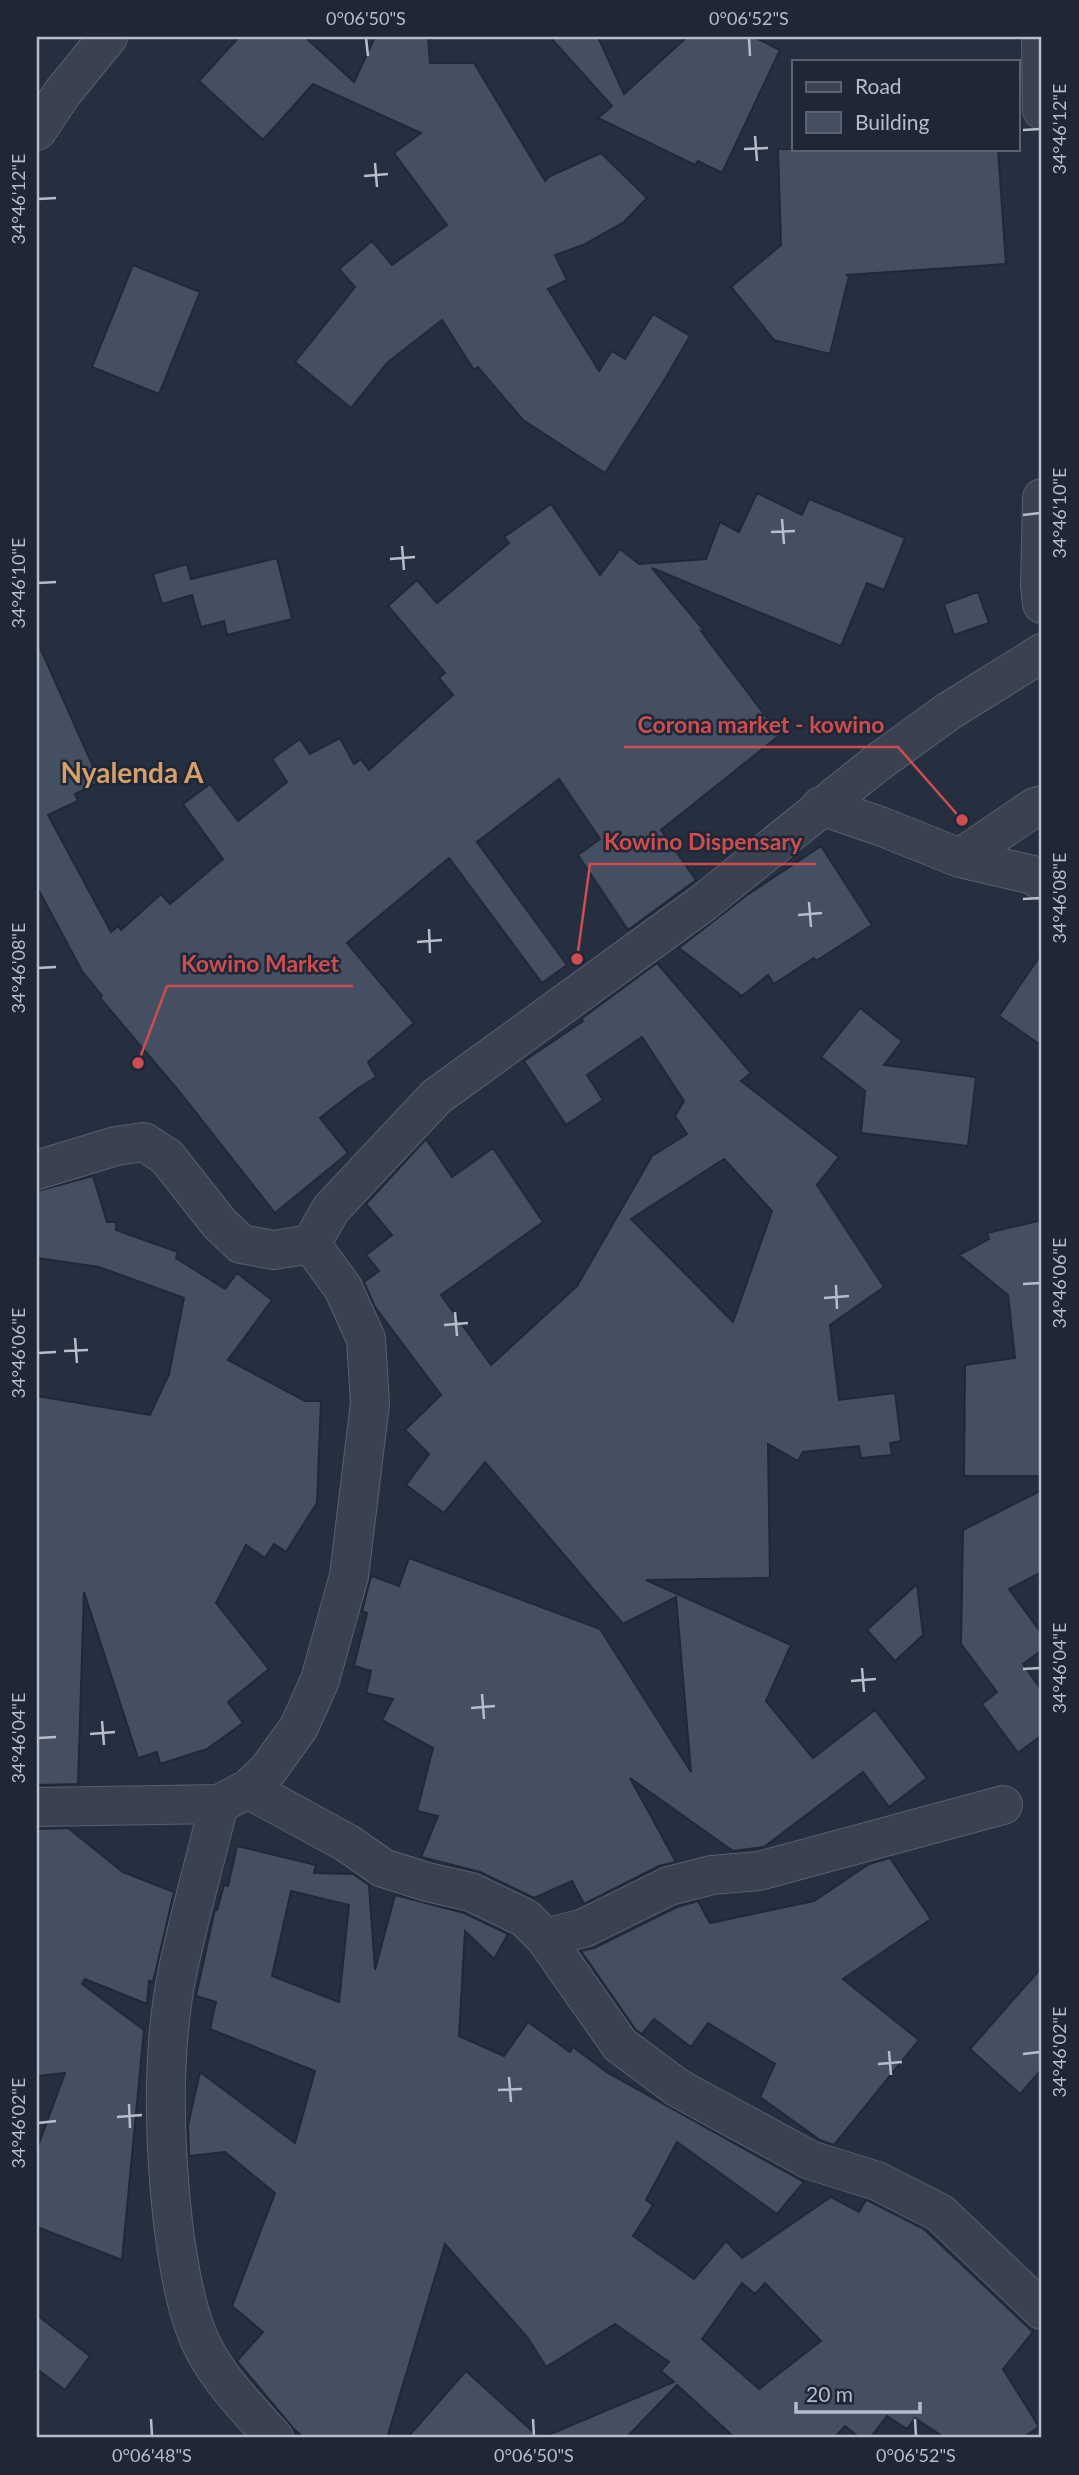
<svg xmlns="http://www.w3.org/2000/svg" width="1079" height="2475" viewBox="0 0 1079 2475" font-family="Lato,sans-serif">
<rect width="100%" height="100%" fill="#262f40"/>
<path fill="#454f62" stroke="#212837" stroke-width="2" fill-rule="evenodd" d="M239 37H305L354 82 375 37H428L430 63H474L545 181 550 176 601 153 647 198 624 222 583 245 555 255 567 280 548 289 599 371 612 351 625 359 653 314 690 336 662 384 605 473 523 420 478 367 474 370 442 320 387 363 351 408 295 362 355 287 339 269 372 241 392 265 447 225 394 153 421 133 313 84 263 140 199 81Z
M550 37H598L624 94 687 37H754L780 50 722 173 698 161 695 165 598 118 612 106Z
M778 149H998L1006 264 846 275 849 276 830 354 774 340 731 287 781 245Z
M133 265 200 292 159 394 92 367Z
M757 493 802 515 809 499 905 538 884 590 867 583 841 646 652 568 706 633 701 631 780 735 661 830 696 880 628 930 578 855 600 839 559 779 477 842 567 965 542 983 449 858 347 943 414 1023 368 1062 376 1077 357 1089 320 1118 348 1153 275 1213 178 1090 100 998 102 996 82 971 37 887V641L100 782 75 794 78 801 48 815 111 932 118 926 121 930 161 894 170 904 223 859 183 804 210 784 238 821 287 782 272 759 300 739 310 754 340 738 354 764 361 759 369 770 453 695 439 678 445 673 388 606 417 580 437 603 509 543 504 537 551 504 600 575 620 549 639 564 706 559 720 522 739 532Z
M277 558 292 619 227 635 224 621 201 627 192 595 162 604 153 574 187 564 191 579Z
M978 592 989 623 954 635 944 604Z
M821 846 872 925 816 961 814 958 774 984 768 975 742 996 679 948 747 895Z
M1042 953V1046L999 1016Z
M657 963 751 1073 741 1081 839 1157 817 1185 884 1287 830 1325 839 1400 895 1393 901 1441 890 1443 892 1455 861 1458 859 1446 803 1452 798 1461 768 1444 770 1578 646 1580 791 1645 766 1701 813 1758 875 1710 927 1778 889 1807 863 1772 764 1847 733 1851 630 1778 676 1862 659 1866 584 1904 572 1881 534 1898 480 1872 421 1857 438 1816 417 1811 433 1748 382 1720 393 1699 366 1693 371 1671 354 1666 367 1613 362 1611 370 1580 372 1576 399 1586 409 1558 600 1629 691 1772 676 1597 623 1624 485 1462 444 1513 406 1485 429 1454 405 1430 441 1395 375 1307 364 1282 379 1271 366 1255 392 1235 366 1204 426 1139 452 1177 493 1148 543 1222 441 1295 491 1365 577 1286 652 1156 687 1134 675 1116 684 1101 642 1037 587 1075 603 1100 566 1125 524 1061 583 1021 581 1019ZM724 1159 772 1211 733 1322 631 1219Z
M860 1008 902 1041 884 1065 976 1077 968 1146 861 1133 865 1091 821 1057Z
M93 1176 107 1222H116V1230L178 1252 176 1258 225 1289 237 1273 272 1300 228 1360 305 1401H321L317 1503 286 1552 274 1544 265 1558 246 1545 216 1603 269 1669 228 1702 243 1723 207 1749 160 1764 157 1752 138 1758 84 1592 78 1784 37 1785V1396L150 1415 169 1374 184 1298 99 1267 37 1258V1191Z
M1042 1220V1476H964L965 1365 1015 1358 1008 1295 959 1255 989 1239 987 1233Z
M1042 1490V1572L1009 1589 1042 1634V1650L1023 1664 1042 1691V1735L1018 1753 982 1704 997 1692 961 1644 963 1530Z
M917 1584 923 1635 895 1661 867 1630Z
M68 1828 123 1872 174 1892 153 1982 149 1981 147 2004 85 1979 82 1984 144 2030 122 2260 37 2227V2149L65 2073 37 2076V1829Z
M237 1846 316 1865 314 1873 353 1874 369 1885 375 1970 395 1895 464 1913 508 1934 494 1959 465 1931 459 2036 504 2056 528 2022 570 2052 573 2047 608 2073 804 2182 777 2214 677 2142 646 2200 653 2205 633 2236 694 2279 726 2241 742 2258 831 2197 859 2212 866 2200 869 2201 924 2229 1033 2332 1003 2369 1039 2427 1022 2438H945L915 2418 907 2429 887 2416 870 2438H860L845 2426 834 2438H735L677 2385 626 2438H541L674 2382 661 2371 669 2362 615 2324 546 2367 528 2338 445 2244 387 2438H304L293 2428 237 2361 263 2332 232 2306 275 2193 225 2152 189 2156 188 2125 200 2072 295 2143 315 2071 210 2029 216 2002 196 1996 215 1909 217 1910 224 1885 228 1886ZM291 1891 349 1905 339 2002 272 1976ZM742 2283 755 2294 765 2283 821 2341 759 2389 702 2339Z
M890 1858 931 1919 843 1979 919 2040 834 2145 820 2140 760 2097 775 2064 708 2023 691 2047 654 2019 642 2034 636 2030 581 1951 594 1948 677 1907 698 1901 710 1923 814 1901 869 1864Z
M1042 1967V2069L1020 2094 970 2049Z
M37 2315 90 2356 65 2390 37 2369Z
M466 2371 540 2438H407Z"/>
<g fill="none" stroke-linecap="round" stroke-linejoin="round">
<defs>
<path id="minor" d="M1041 37 1042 110
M37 131 63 92 108 37
M1042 498 1040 585 1042 604
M821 806 880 826 960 858 1033 875 1042 881
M960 858 1035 807 1042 805
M37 1170 116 1146 144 1142 167 1157 219 1223 241 1244 274 1250 311 1244 331 1209 436 1097 703 903 877 763 949 711 1042 653
M248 1789 347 1843 383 1868 427 1882 471 1892 525 1918 545 1938 620 2045 678 2088 810 2160 877 2181 940 2213 1042 2310
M219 1804C205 1861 189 1917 177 1974 161 2055 164 2141 173 2223 178 2262 186 2316 205 2351 222 2383 250 2411 274 2438
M37 1807 219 1804 248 1789 268 1770 299 1727 320 1680 349 1576 370 1403 366 1339 343 1288 311 1244
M545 1938 584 1928 669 1886 712 1875 759 1871 1003 1805"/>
</defs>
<use href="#minor" stroke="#585f6d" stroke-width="40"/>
<use href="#minor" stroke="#3a4150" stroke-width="38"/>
</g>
<path fill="none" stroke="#b7bdca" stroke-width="2.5" d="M366 38 368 56M749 38 750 56M1023 130 1040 129M755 136 757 161M744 149 768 148M375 163 377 187M364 176 388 174M38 199 56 198M1023 515 1040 513M782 519 784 544M771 532 795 531M402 546 404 570M390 559 415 557M38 583 56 582M1023 899 1040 898M809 902 811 927M798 915 822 913M429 929 430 953M417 942 442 940M38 968 56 967M1023 1284 1040 1283M836 1285 837 1309M824 1298 849 1296M455 1312 457 1336M444 1325 468 1323M75 1338 77 1363M64 1351 88 1350M38 1353 56 1352M862 1668 864 1692M1023 1669 1040 1668M851 1681 876 1679M482 1694 484 1719M471 1708 495 1706M102 1721 104 1745M90 1734 115 1732M38 1738 56 1737M889 2051 891 2075M1023 2054 1040 2052M878 2064 902 2062M509 2077 511 2102M498 2090 522 2089M129 2104 130 2128M117 2117 142 2115M38 2123 56 2121M151 2419 152 2436M533 2419 534 2436M915 2419 916 2436"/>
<g text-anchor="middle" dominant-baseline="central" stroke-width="5" stroke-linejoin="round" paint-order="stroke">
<g font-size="28" font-weight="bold" fill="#d4a068" stroke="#1f2635">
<text x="132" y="772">Nyalenda A</text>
</g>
</g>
<path fill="none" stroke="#ce4d50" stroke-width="2.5" d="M962 820L898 747H624M577 959L590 864H816M138 1063L167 986H353"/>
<g fill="#ce4d50" stroke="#1f2635" stroke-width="2.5">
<circle cx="962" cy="820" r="7"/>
<circle cx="577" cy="959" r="7"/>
<circle cx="138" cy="1063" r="7"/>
</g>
<g font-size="23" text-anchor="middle" font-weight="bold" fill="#ce4d50" stroke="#1f2635" stroke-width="5" stroke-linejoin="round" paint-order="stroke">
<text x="761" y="733">Corona market - kowino</text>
<text x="703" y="850">Kowino Dispensary</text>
<text x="260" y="972">Kowino Market</text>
</g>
<rect width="1079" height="2475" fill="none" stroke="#1f2635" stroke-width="77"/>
<rect x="792" y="60" width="228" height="91" fill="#1f2635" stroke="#5c6271" stroke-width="2"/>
<rect x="806" y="82" width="35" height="10" fill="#3a4150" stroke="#5c6271" stroke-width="2"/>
<text x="855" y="94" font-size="21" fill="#b7bdca">Road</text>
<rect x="806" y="112" width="35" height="21" fill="#454f62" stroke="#5c6271" stroke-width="2"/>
<text x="855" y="130" font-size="21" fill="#b7bdca">Building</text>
<path d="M796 2402v10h124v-10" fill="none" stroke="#b7bdca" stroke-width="3.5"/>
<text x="806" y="2402" font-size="21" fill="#b7bdca" stroke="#1f2635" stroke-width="5" paint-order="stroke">20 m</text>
<rect x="38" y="38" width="1002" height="2398" fill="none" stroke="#b7bdca" stroke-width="2.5"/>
<g font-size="18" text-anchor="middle" fill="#b7bdca">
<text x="366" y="25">0°06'50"S</text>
<text x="749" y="25">0°06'52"S</text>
<text transform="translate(1060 129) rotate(-90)" y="6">34°46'12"E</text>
<text transform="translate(19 199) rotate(-90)" y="6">34°46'12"E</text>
<text transform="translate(1060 513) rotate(-90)" y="6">34°46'10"E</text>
<text transform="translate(19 583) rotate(-90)" y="6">34°46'10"E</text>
<text transform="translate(1060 898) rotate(-90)" y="6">34°46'08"E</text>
<text transform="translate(19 968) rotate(-90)" y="6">34°46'08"E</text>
<text transform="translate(1060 1283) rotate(-90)" y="6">34°46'06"E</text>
<text transform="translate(19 1353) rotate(-90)" y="6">34°46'06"E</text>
<text transform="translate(1060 1668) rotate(-90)" y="6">34°46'04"E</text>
<text transform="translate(19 1738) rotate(-90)" y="6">34°46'04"E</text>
<text transform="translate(1060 2052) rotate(-90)" y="6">34°46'02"E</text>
<text transform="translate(19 2123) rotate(-90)" y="6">34°46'02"E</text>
<text x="152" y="2462">0°06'48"S</text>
<text x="534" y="2462">0°06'50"S</text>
<text x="916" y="2462">0°06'52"S</text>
</g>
</svg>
